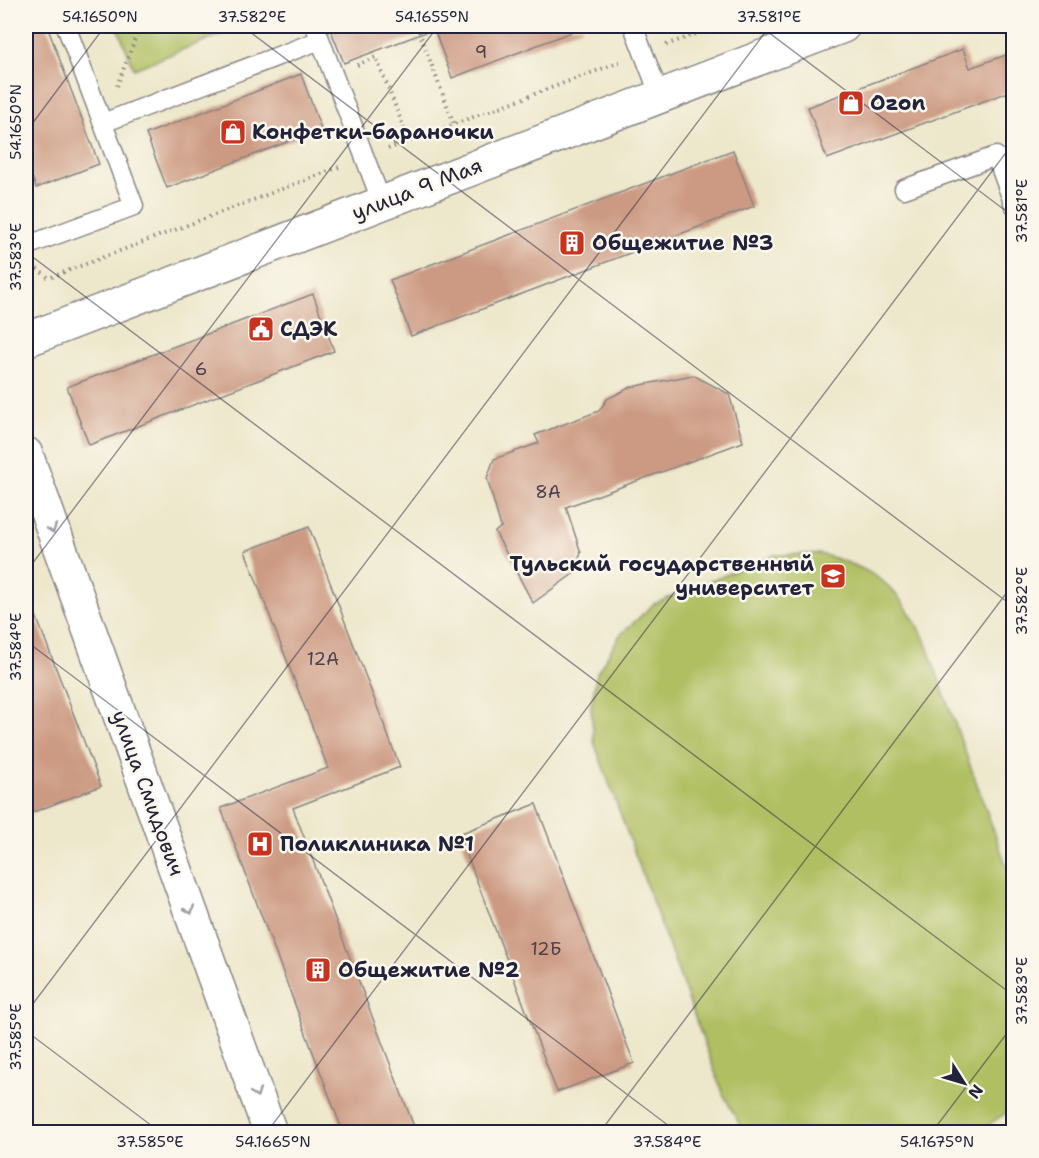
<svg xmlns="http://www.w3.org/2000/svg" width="1039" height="1158" viewBox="0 0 1039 1158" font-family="'Shantell Sans',sans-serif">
<rect width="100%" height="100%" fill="#fbf7ec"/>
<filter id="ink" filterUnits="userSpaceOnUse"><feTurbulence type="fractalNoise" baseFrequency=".0167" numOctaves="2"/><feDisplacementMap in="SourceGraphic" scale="12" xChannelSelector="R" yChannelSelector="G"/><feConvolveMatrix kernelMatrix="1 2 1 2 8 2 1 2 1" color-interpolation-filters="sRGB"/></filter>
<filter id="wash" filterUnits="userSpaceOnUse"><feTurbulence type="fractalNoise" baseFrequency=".008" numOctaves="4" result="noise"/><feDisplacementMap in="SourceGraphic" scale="24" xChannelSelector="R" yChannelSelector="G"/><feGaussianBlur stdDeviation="1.35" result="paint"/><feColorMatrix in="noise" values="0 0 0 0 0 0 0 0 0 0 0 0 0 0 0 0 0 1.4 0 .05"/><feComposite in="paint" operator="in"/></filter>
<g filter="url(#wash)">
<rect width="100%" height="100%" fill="#ede7cb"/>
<path fill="#b0bf62" stroke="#69704e" stroke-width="1.5" d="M117 26H242L134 69Z
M820 554C877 569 897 585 924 638L1013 884V1108L978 1132H744L723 1094 594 742 591 707 597 673 620 635 654 604 774 555Z"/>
<g id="blocks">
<path fill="#cc9a82" d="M26 26H47L99 164 36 188 26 158Z
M329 26H582V28L452 78 434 29 344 63Z
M963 49 970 68 1014 52V90L827 159 808 107Z
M301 74 321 129 167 188 146 134Z
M733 150 754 206 411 336 390 280Z
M313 294 334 351 89 445 67 387Z
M693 375 729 394 743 442 566 507 581 553 573 574 533 603 495 532 501 527 487 478 494 459 539 443 535 435 599 411 607 399 631 387Z
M309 527 400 767 293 808 416 1132H343L221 808 328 768 245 551Z
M26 595H28L101 786 26 815Z
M536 804 634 1063 557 1092 459 834Z"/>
</g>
</g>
<g filter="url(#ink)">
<use href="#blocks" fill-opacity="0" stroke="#888483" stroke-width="1.5"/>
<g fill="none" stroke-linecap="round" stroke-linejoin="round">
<defs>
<path id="lane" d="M315 26 382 203
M633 26 660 96
M103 123 320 40
M904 189 996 156 1014 205
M26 246 134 206 66 26"/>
<path id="street" d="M26 454 270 1132"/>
<path id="primary" d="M26 340 843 26"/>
</defs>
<use href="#lane" stroke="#888483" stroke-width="21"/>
<use href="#street" stroke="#888483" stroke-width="36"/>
<use href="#primary" stroke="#888483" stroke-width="36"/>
<path stroke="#888483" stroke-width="4" stroke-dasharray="1.5 4.5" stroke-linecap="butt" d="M417 26 454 124
M666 45 719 26
M357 65 376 57 409 141
M117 86 140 26
M388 149 620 62
M37 269 49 278 342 166"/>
<use href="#lane" stroke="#fff" stroke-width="18"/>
<use href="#street" stroke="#fff" stroke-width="33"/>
<use href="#primary" stroke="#fff" stroke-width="33"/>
</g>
<defs><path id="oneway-chevron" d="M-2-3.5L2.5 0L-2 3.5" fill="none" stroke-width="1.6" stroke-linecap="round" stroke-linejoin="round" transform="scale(1.5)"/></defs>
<g stroke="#9c9ca7">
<use href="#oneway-chevron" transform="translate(52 529) rotate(70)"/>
<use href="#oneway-chevron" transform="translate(190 910) rotate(70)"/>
<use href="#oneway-chevron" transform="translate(256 1093) rotate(70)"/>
</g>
</g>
<path fill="none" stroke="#22223b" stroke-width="1.5" stroke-opacity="0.45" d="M242 26 1014 607M760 26 1014 217M26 132 105 26M26 252 1014 996M26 572 438 26M26 641 677 1132M26 1013 770 26M26 1031 160 1132M267 1132 1014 142M600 1132 1014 583M932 1132 1014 1024"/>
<defs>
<symbol id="shop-square" viewBox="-11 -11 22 22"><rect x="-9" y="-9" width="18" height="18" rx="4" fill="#c8321e" stroke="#fbf7ec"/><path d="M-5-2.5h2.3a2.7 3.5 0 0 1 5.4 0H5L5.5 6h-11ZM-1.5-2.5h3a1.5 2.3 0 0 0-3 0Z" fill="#fff"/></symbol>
<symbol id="building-square" viewBox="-11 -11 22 22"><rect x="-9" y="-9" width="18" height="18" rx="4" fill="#c8321e" stroke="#fbf7ec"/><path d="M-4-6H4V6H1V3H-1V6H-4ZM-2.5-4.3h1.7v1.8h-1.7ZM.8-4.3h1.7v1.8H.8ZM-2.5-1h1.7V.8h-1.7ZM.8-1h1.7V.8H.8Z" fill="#fff"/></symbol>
<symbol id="civic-square" viewBox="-11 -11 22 22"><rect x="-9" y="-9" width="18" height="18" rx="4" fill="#c8321e" stroke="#fbf7ec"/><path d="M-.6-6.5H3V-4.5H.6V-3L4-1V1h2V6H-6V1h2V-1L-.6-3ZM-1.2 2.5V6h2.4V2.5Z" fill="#fff"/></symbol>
<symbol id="university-square" viewBox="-11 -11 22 22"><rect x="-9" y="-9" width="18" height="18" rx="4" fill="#c8321e" stroke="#fbf7ec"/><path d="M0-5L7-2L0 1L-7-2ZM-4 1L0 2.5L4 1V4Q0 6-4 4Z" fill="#fff"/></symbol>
<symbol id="hospital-square" viewBox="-11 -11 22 22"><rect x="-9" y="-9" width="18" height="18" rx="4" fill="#c8321e" stroke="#fbf7ec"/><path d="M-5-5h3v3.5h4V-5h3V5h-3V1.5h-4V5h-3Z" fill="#fff"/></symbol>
</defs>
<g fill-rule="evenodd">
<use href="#shop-square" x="836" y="88" width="30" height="30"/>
<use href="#shop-square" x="218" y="117" width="30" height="30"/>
<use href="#building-square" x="557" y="228" width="30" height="30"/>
<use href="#civic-square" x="246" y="314" width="30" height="30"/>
<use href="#university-square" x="818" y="561" width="30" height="30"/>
<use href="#hospital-square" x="245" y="829" width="30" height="30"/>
<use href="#building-square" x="303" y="955" width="30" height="30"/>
</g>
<g text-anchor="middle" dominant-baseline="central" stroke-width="5" stroke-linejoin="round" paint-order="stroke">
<g font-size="18" fill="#4c404d">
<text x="481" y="52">9</text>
<text x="201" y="369">6</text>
<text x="548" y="492">8А</text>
<text x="323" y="659">12А</text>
<text x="546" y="949">12Б</text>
</g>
<g font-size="21" font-weight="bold" fill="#22223b" stroke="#fbf7ec" text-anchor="start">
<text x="870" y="103">Ozon</text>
<text x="252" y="132">Конфетки-бараночки</text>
<text x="592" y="243">Общежитие №3</text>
<text x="280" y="329">СДЭК</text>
<text x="814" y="564" text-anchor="end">Тульский государственный<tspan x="814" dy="24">университет</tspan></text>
<text x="280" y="844">Поликлиника №1</text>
<text x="338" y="970">Общежитие №2</text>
</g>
<g font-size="21" fill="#22223b" stroke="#fbf7ec">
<text transform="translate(417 189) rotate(-21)">улица 9 Мая</text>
<text transform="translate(148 793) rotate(70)">улица Смидович</text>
</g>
</g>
<rect width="1039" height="1158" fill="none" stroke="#fbf7ec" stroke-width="66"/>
<g transform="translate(964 1083) rotate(127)" stroke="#fbf7ec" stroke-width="4.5" paint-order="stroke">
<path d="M0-4.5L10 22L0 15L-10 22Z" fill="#22223b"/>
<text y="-9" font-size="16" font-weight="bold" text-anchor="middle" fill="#22223b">N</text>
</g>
<rect x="33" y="33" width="973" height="1092" fill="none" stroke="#22223b" stroke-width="2"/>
<g font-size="15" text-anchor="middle" fill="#22223b">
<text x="100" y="22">54.1650°N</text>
<text x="252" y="22">37.582°E</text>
<text x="432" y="22">54.1655°N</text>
<text x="769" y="22">37.581°E</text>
<text transform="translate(16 122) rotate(-90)" y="5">54.1650°N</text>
<text transform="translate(1022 211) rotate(-90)" y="5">37.581°E</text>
<text transform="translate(16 257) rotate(-90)" y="5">37.583°E</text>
<text transform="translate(1022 601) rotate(-90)" y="5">37.582°E</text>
<text transform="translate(16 647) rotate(-90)" y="5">37.584°E</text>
<text transform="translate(1022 991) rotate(-90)" y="5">37.583°E</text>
<text transform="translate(16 1037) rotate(-90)" y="5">37.585°E</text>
<text x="150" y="1147">37.585°E</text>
<text x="273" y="1147">54.1665°N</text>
<text x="667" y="1147">37.584°E</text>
<text x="937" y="1147">54.1675°N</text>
</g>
</svg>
